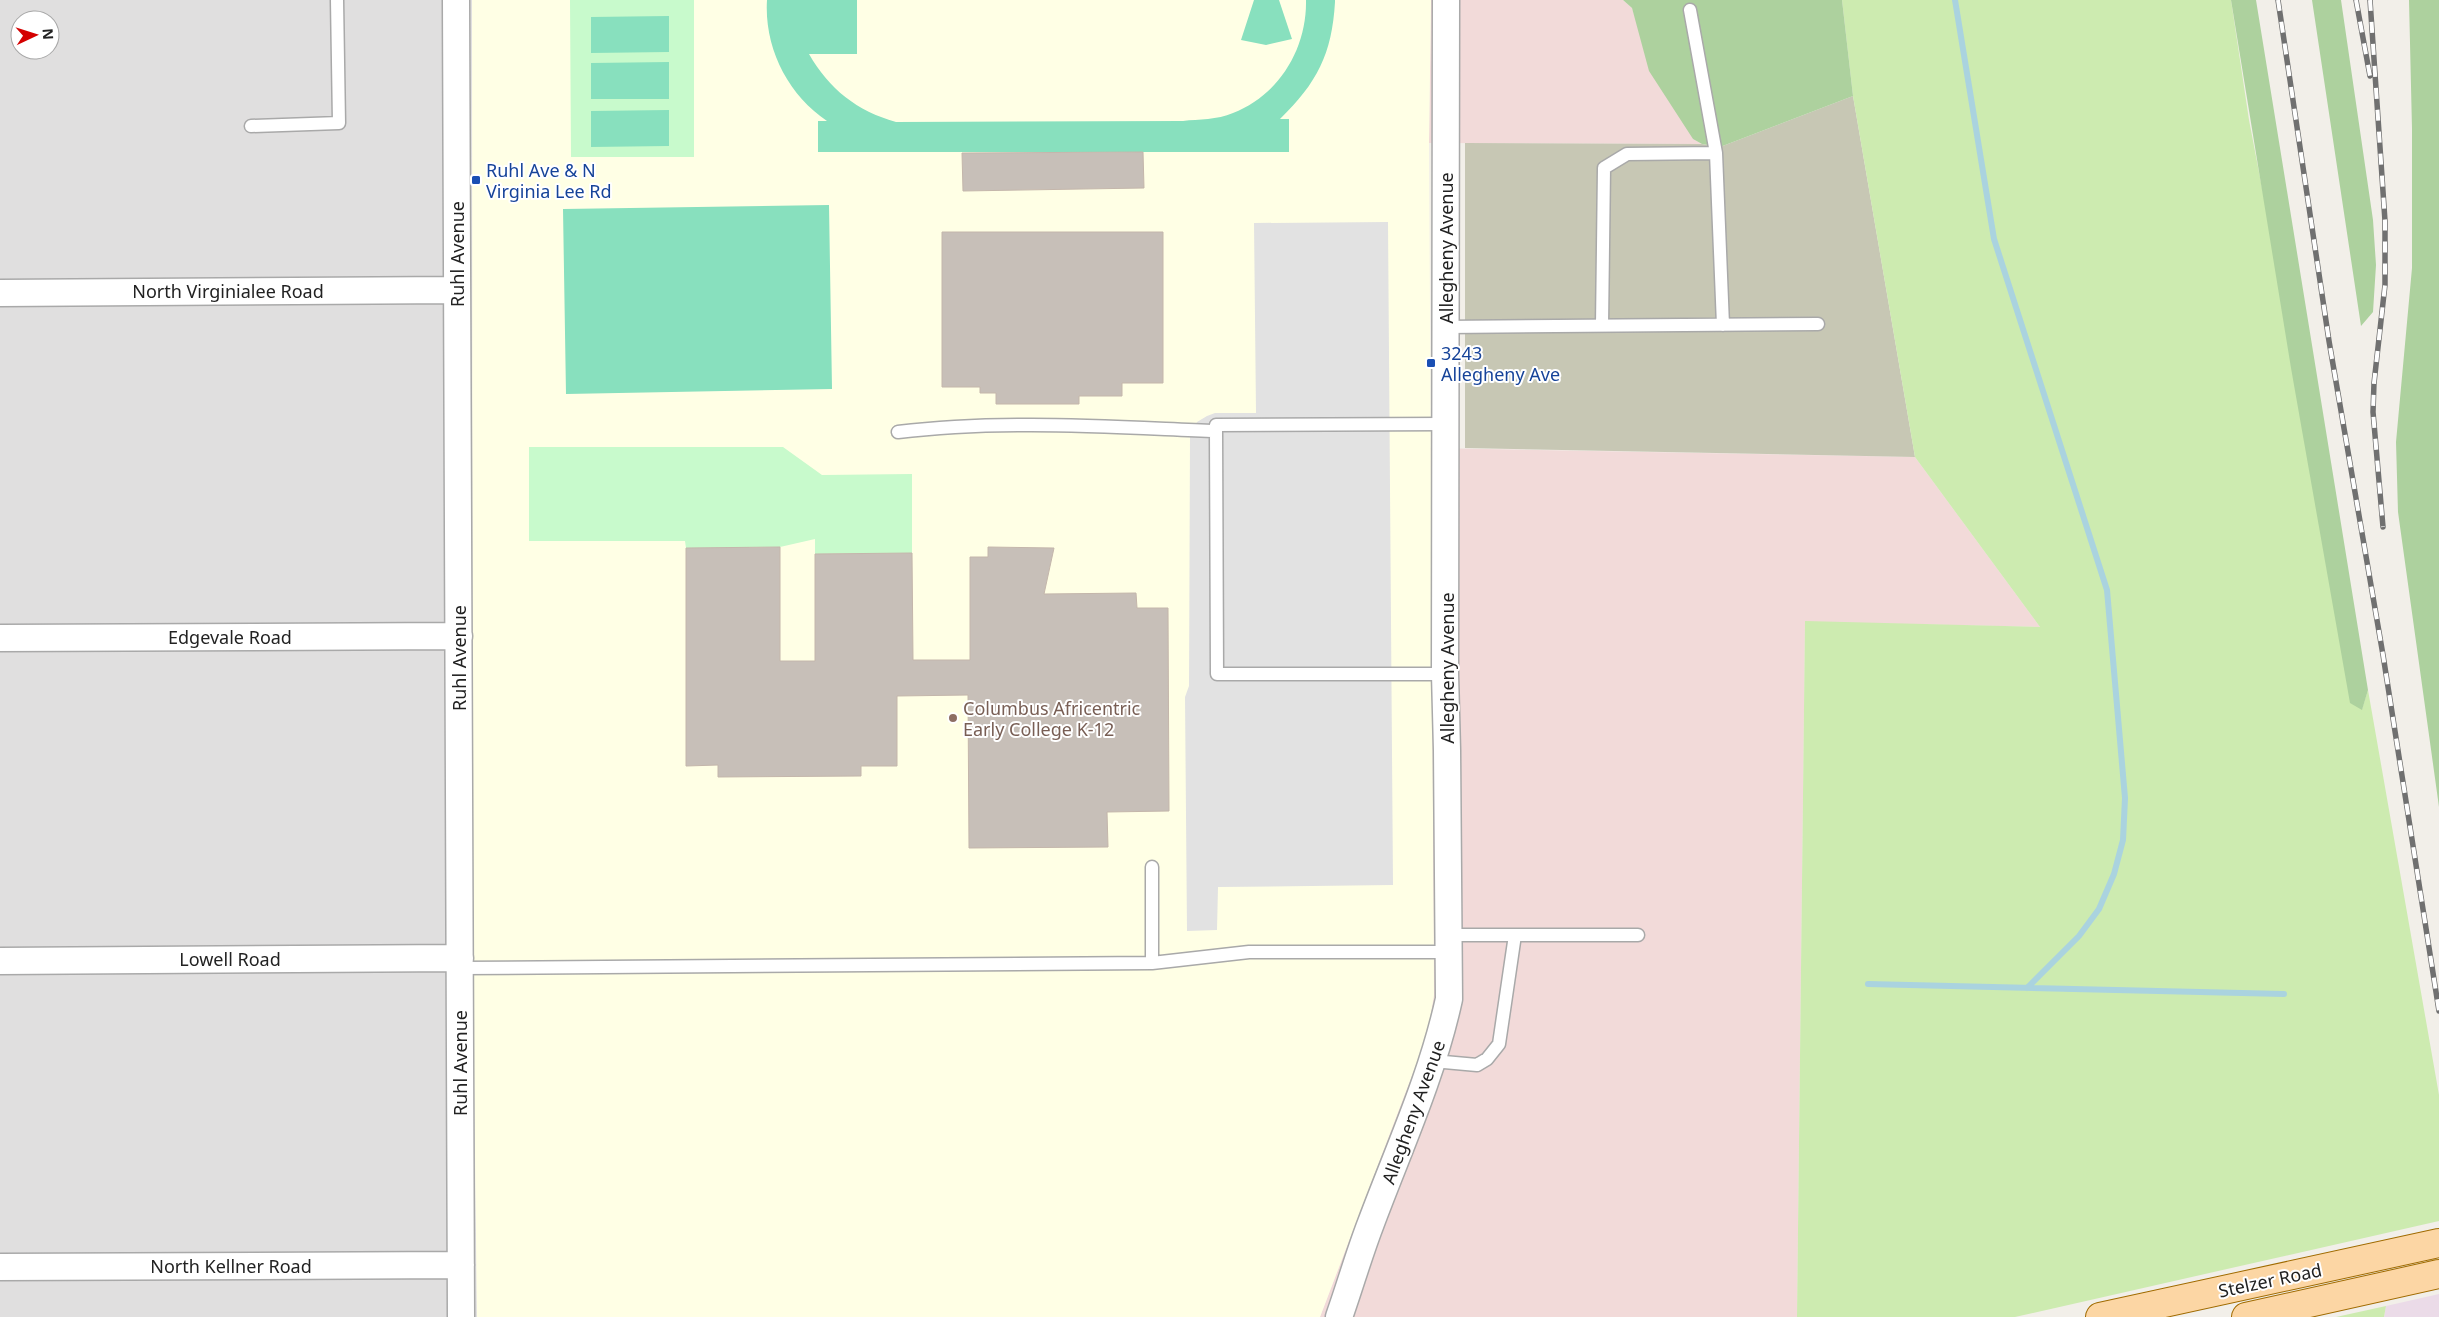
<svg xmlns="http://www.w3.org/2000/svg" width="2439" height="1317" viewBox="0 0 2439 1317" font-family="'Noto Sans',sans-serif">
<rect width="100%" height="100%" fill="#f2efe9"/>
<path fill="#e0dfdf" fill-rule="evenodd" d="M0 0H472L473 987 477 1317H0ZM20 20H50V50H20Z"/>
<path fill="#f2dad9" d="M1431 0H1623L1632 8 1641 36 1693 139 1702 144 1429 143Z
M1430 448 1915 457 2040 627 1805 622 1797 1317H1320L1427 1036 1434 995Z"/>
<path fill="#ebdbe8" d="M2439 1294V1317H2384L2386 1306Z"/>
<path fill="#ffffe5" d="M472 0H1431L1429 143 1434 995 1427 1036 1320 1317H477L473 987Z"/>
<path fill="#c7c7b4" d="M1853 96 1915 457 1465 448V143L1702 144 1720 147Z"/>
<path fill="#cdebb0" d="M1842 0H2231L2249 120 2362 709 2368 690 2439 1095V1221L2015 1317H1797L1805 621 2040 627 1915 457 1853 96Z
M2386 1306 2384 1317H2336Z"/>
<path fill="#add19e" d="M1623 0H1842L1853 96 1720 147 1702 144 1693 139 1649 71 1632 8Z
M2231 0H2256L2368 690 2362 710 2350 703 2291 368Z
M2312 0H2341L2373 220 2376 265 2373 312 2361 326Z
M2409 0H2439V807L2398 512 2396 442 2412 268V129Z"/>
<path fill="#c8facc" d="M570 0H694V157H571Z
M529 447H783L822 475 912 474V553L815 554V539L780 547H749L748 571 728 548H686L685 541H529Z"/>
<path fill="#88e0be" d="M767 0H857V54H809C829 89 857 111 896 122L1183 121C1199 119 1217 120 1233 113 1279 95 1307 49 1306 0H1335V2C1332 54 1317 83 1280 119H1289V152H818V121H827C788 95 764 48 767 0Z
M1254 0H1279L1292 39 1266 45 1241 40Z
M669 16V52L591 53V17Z
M669 62V99H591V63Z
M669 110V146L591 147V111Z
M829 205 832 389 566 394 563 209Z"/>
<path fill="#e2e2e2" d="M1388 222 1393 885 1218 887 1217 930 1187 931 1185 697 1189 686 1190 436 1197 422 1207 416 1215 413H1256L1254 223Z"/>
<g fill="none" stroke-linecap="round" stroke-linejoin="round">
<path stroke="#aad3df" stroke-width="6" d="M1955 0 1994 239 2107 590 2125 798 2123 840 2114 874 2099 909 2079 936 2027 988
M1868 984 2284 994"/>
</g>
<path fill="#c7bfb8" stroke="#c4b6ab" d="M1143 152 1144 188 963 191 962 153Z
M942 232H1163V383H1122V396H1079V404H996V393H980V387H942Z
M780 547V661H815V554L912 553 913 660H970V557H988V547L1054 548 1044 594 1136 593 1137 608H1168L1169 811 1107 812 1108 847 969 848 968 695 897 696V766H861V776L718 777V765L686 766V548Z"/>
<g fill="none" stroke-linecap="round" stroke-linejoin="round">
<defs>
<path id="service" d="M1690 10 1716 153
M251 126 339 123 337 0
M1602 325 1604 168 1627 154 1716 153 1723 325
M1446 327 1818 324
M898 432C1003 419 1110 427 1216 431
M1445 674H1217L1216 431V425L1446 424
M1152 867V963
M1447 935H1638
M460 968 1152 963 1249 952H1448
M1433 1061 1477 1065 1487 1059 1499 1044 1515 935"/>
<path id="minor" d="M456 0 461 1317
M0 293 457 290
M0 638 459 636
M0 961 460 958
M0 1267 461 1265
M1339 1317C1350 1286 1359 1254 1371 1223 1399 1148 1432 1077 1449 999L1447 750 1445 674 1446 0"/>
<path id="primary" d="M2100 1317 2439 1243
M2246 1317 2439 1274"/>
</defs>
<use href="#service" stroke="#a9a9a9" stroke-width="15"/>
<use href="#minor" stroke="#a9a9a9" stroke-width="29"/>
<use href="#primary" stroke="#a06b00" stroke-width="30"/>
<use href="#service" stroke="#fff" stroke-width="12"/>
<use href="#minor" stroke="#fff" stroke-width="26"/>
<use href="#primary" stroke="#fcd6a4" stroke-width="28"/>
<defs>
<path id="rail" d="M2278 0 2329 341 2383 655 2439 1011
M2356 0 2370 76
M2370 0 2385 221V285L2374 383 2373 412 2383 527"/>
</defs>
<use href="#rail" stroke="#707070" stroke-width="5.5"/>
<use href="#rail" stroke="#fff" stroke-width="4" stroke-dasharray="11" stroke-linecap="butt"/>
</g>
<g fill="#1a4fb4" stroke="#fff" stroke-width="2">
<rect x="471" y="175" width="10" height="10" rx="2.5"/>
<rect x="1426" y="358" width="10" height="10" rx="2.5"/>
</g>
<circle fill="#8d6e63" stroke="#fff" stroke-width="2" cx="953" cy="718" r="5"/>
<g text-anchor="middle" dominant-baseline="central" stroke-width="4" stroke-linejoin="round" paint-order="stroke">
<g font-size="18" fill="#164399" stroke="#fff" text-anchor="start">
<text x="486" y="170">Ruhl Ave &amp; N<tspan x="486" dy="21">Virginia Lee Rd</tspan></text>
<text x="1441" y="353">3243<tspan x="1441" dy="21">Allegheny Ave</tspan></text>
</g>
<g font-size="18" fill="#222" stroke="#fff">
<text transform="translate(1446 248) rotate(-90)">Allegheny Avenue</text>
<text transform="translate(457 254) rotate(-90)">Ruhl Avenue</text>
<text x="228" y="291">North Virginialee Road</text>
<text x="230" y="637">Edgevale Road</text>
<text transform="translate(459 658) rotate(-90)">Ruhl Avenue</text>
<text transform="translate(1447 668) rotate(-90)">Allegheny Avenue</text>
<text x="230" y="959">Lowell Road</text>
<text transform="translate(460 1063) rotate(-90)">Ruhl Avenue</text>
<text transform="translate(1413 1112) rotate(-70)">Allegheny Avenue</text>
<text x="231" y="1266">North Kellner Road</text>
<text transform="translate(2270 1280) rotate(-12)">Stelzer Road</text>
</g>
<g font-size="18" fill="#785e54" stroke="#fff" text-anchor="start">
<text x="963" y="708">Columbus Africentric<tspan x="963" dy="21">Early College K-12</tspan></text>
</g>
</g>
<g transform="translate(35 35) rotate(86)"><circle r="24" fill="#ffffff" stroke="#a7a7a7"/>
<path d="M0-4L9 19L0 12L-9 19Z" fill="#d40000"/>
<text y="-8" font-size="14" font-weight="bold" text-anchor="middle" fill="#222222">N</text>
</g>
</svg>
